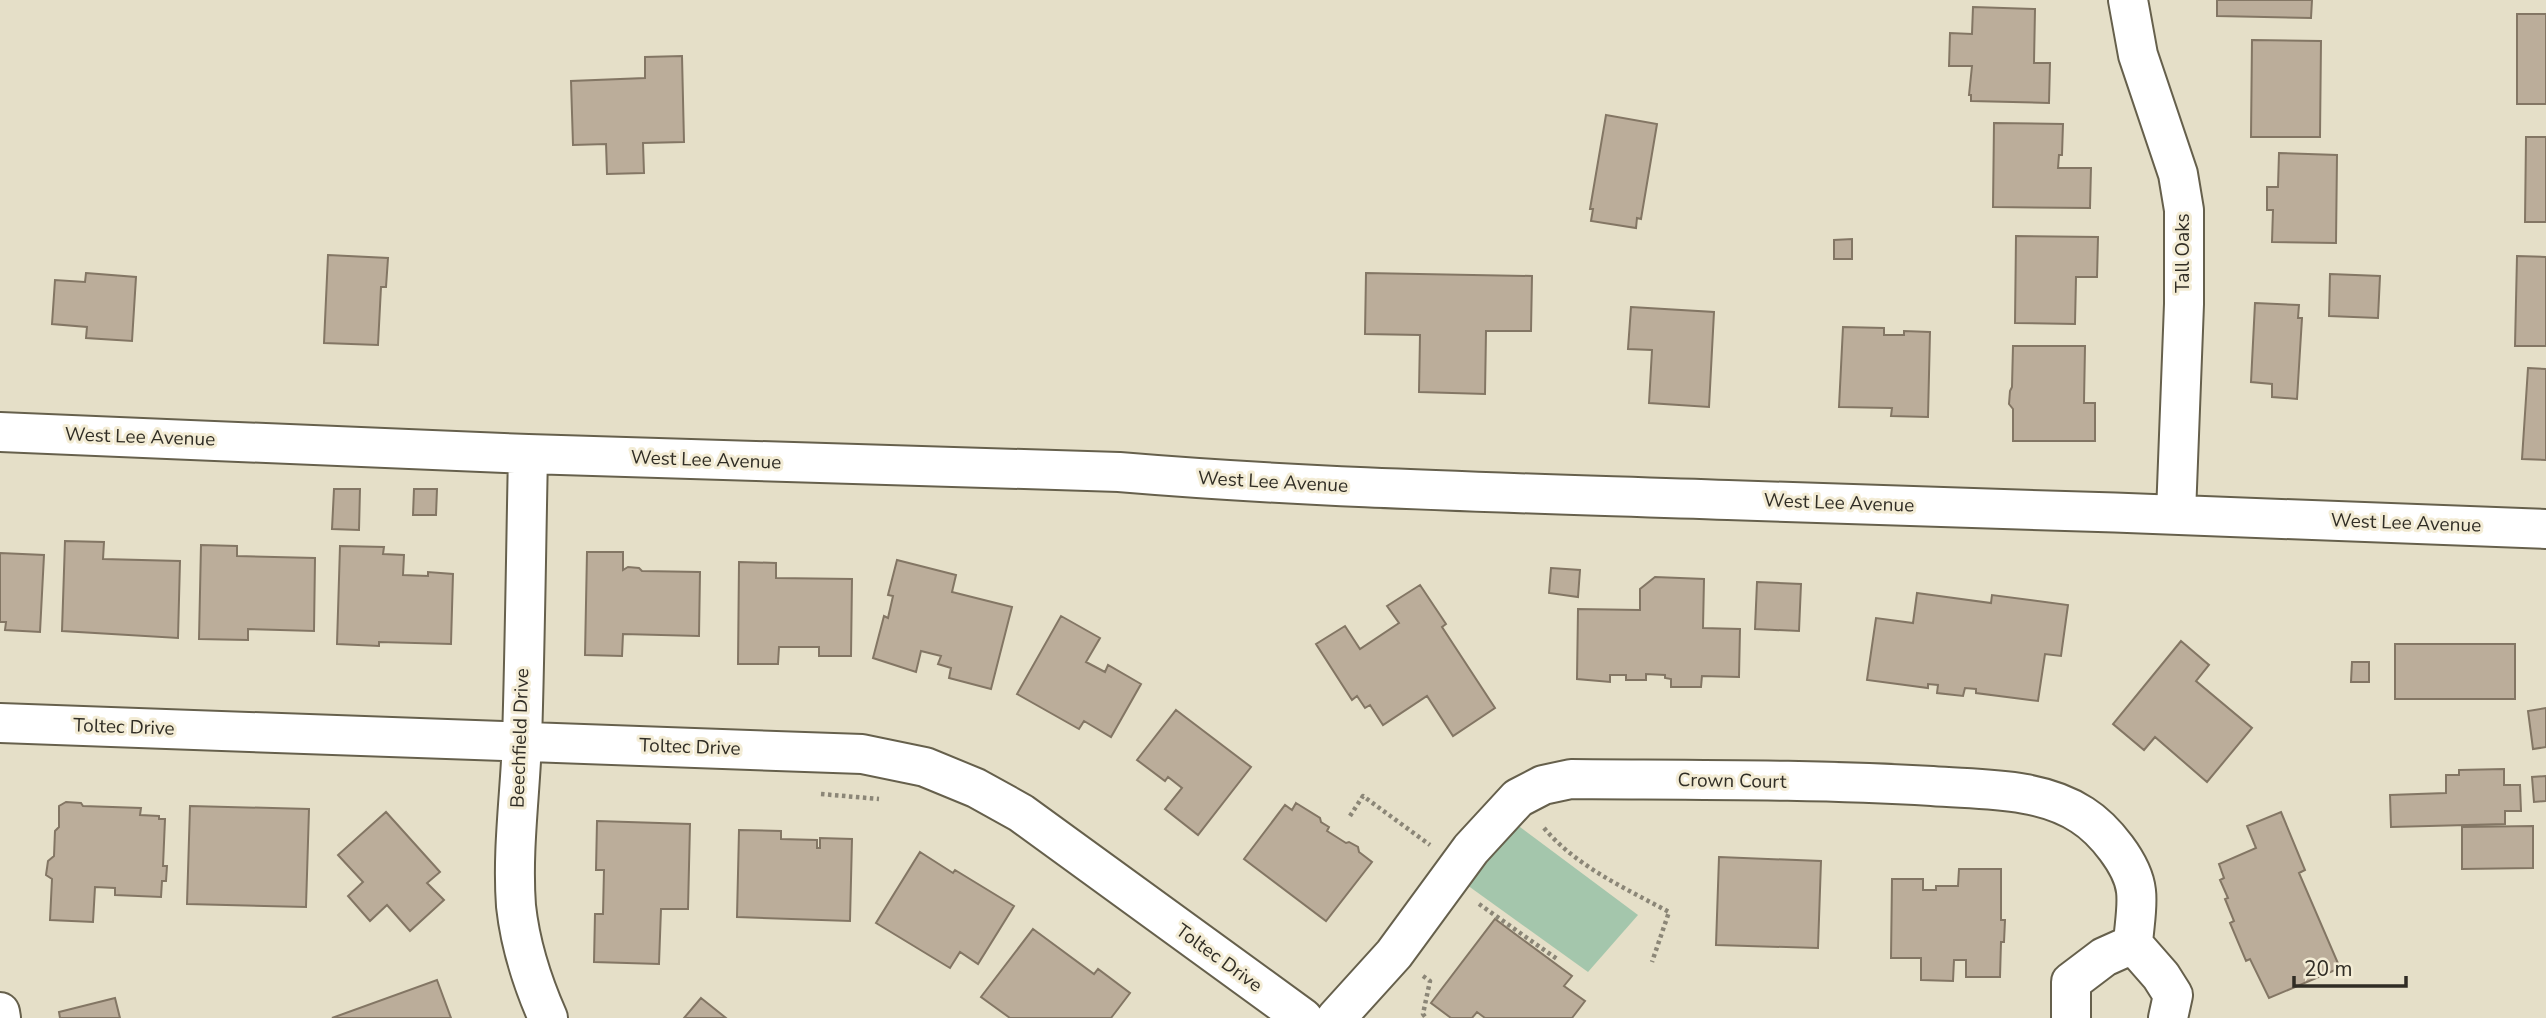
<svg xmlns="http://www.w3.org/2000/svg" width="2546" height="1018" viewBox="0 0 2546 1018" font-family="'Nunito Sans',sans-serif">
<rect width="100%" height="100%" fill="#e5dfc8"/>
<path fill="#a4c6ac" d="M1516 824 1638 915 1588 972 1467 885Z"/>
<path fill="#bbad9a" stroke="#837664" stroke-width="2" d="M2217 0H2312L2311 18 2217 16Z
M1973 7 2035 9 2034 63H2050L2049 103 1971 101V95H1969L1972 66H1949L1950 33 1972 34Z
M2517 14H2546V104H2517Z
M2252 40 2321 41 2320 137H2251Z
M682 56 684 142 643 143 644 173 607 174 606 144 573 145 571 81 645 78V57Z
M1606 115 1657 124 1641 219 1637 218 1636 228 1591 221 1593 209H1590Z
M1994 123 2063 124 2062 155H2059L2058 168H2091L2090 208 1993 207Z
M2526 137H2546V222H2525Z
M2279 153 2337 155 2336 243 2272 242 2273 210H2267V187H2278Z
M2016 236 2098 237 2097 277H2076L2075 324 2015 323Z
M1852 239V259H1834V240Z
M328 255 388 258 386 287H381L378 345 324 343Z
M2517 256 2546 257V346H2515Z
M86 273 136 277 132 341 86 338 87 327 52 324 55 280 85 282Z
M1366 273 1532 276 1531 331H1486L1485 394 1419 392 1420 335 1365 334Z
M2330 274 2380 276 2378 318 2329 316Z
M2255 303 2299 305 2298 318H2302L2297 399 2272 397V384L2251 382Z
M1631 307 1714 312 1709 407 1649 403 1652 350 1628 349Z
M1843 327 1884 328V335H1904V331L1930 332 1928 417 1891 416 1892 408 1839 407Z
M2013 346H2085L2084 403H2095V441H2013V409L2009 404 2010 391 2012 387Z
M2528 368 2546 369V460L2522 459Z
M334 489H360L359 530 332 529Z
M414 489H437L436 515H413Z
M65 541 104 542 103 559 180 561 178 638 62 631Z
M201 545 237 546V556L315 558 314 631 248 629V640L199 639Z
M340 546 384 547 383 554 404 555 403 575 428 576V572L453 574 451 644 379 642V646L337 644Z
M587 552H623V570L628 567 639 568 642 571 700 572 699 636 623 634 622 656 585 655Z
M0 553 44 555 40 632 5 630 6 622H0Z
M897 560 956 575 952 592 1012 607 991 689 949 678 951 668 938 664 941 656 921 651 916 672 873 658 884 616 888 618 893 596 888 595Z
M739 562 776 563V578L852 579 851 656H819V647H779L778 664H738Z
M1551 568 1580 570 1578 597 1549 593Z
M1655 577 1704 579 1703 628 1740 629 1739 677 1702 676 1701 687H1671V679L1665 678V675L1646 674V680H1626V675H1610V682L1577 679 1578 609 1640 610V589Z
M1757 582 1801 584 1799 631 1755 629Z
M1420 585 1446 624 1442 627 1495 708 1453 736 1427 696 1383 725 1370 705 1365 708 1357 696 1352 700 1316 644 1345 626 1360 649 1399 623 1387 606Z
M1917 593 1991 603 1992 595 2068 605 2061 656 2045 654 2038 701 1976 693V689L1965 688 1963 696 1937 693 1938 685 1928 684V688L1867 680 1876 618 1913 623Z
M1061 616 1100 638 1086 662 1105 672 1108 665 1141 684 1111 737 1084 721 1079 729 1017 694Z
M2181 641 2209 665 2196 681 2252 728 2207 782 2155 737 2144 750 2113 724Z
M2395 644H2515V699H2395Z
M2352 662H2369V682H2351Z
M2546 708V747L2533 749 2528 711Z
M1176 710 1251 767 1198 835 1165 809 1182 788 1168 777 1165 781 1137 760Z
M2504 769V785H2520L2521 811H2505V824L2391 827 2390 795 2446 793V775H2459V770Z
M2546 776V801L2534 802 2532 777Z
M66 802 81 803 83 806 141 808 140 815 159 816V819H165L163 866H167L166 881H162L161 897 115 895V888L95 887 93 922 50 920 52 879 46 875 48 861 54 856 55 831 59 827V806Z
M1296 803 1320 818 1321 822 1329 827 1327 831 1346 843 1349 842 1358 847 1359 852 1372 862 1326 921 1244 859 1285 805 1292 810Z
M190 806 309 809 306 907 187 904Z
M386 812 440 872 427 883 444 900 410 931 387 905 370 921 348 896 363 882 338 855Z
M2281 812 2305 870 2299 873 2340 968 2269 998 2250 959 2246 961 2230 923 2234 921 2225 899 2228 898 2220 880 2224 878 2219 864 2256 848 2247 826Z
M597 821 690 824 688 909H661L659 964 594 962 595 914H603L604 870H596Z
M2533 826V868L2462 869V827Z
M739 830 781 831V839L817 840V848H820V838L852 839 850 921 737 917Z
M920 852 953 873 955 870 1014 906 978 964 960 952 950 968 876 923Z
M1719 857 1821 861 1818 948 1716 945Z
M1959 869H2001V920H2005L2004 942H2001L2000 977H1966V960H1954L1953 981 1921 980V958H1891L1892 879H1923V890H1936V886H1958Z
M1495 919 1572 976 1564 986 1585 1001 1572 1018H1485L1477 1012 1472 1018H1451L1431 1003Z
M1033 929 1094 974 1098 969 1130 993 1111 1018H1010L981 997Z
M437 980 451 1018H332Z
M115 998 120 1018H60L59 1012Z
M701 998 726 1018H684Z"/>
<g fill="none" stroke-linecap="round" stroke-linejoin="round">
<defs>
<path id="minor" d="M2128 0 2138 55 2178 174 2184 210V304L2176 514
M0 432 528 454 1119 472C1321 489 1525 493 1728 500 2001 508 2273 518 2546 529
M528 454C526 549 525 645 522 741 520 796 512 851 516 906 520 943 533 984 548 1018
M0 723 862 754 925 767 976 788 1021 813 1303 1018
M0 1012 1 1018
M1336 1018 1394 954 1471 849 1518 798 1543 785 1571 779C1691 780 1812 779 1932 786 1981 790 2039 787 2082 815 2104 829 2133 864 2136 891 2138 907 2134 927 2133 944L2161 976 2173 995 2168 1018
M2071 1018V982L2104 957 2133 944"/>
</defs>
<use href="#minor" stroke="#66604c" stroke-width="42"/>
<path stroke="#8b8677" stroke-width="4.5" stroke-dasharray="3.5 3.5" stroke-linecap="butt" d="M821 794 879 799
M1350 816 1363 796 1430 845
M1544 828C1577 867 1625 888 1669 912L1652 962
M1479 904 1557 959
M1423 976 1430 981 1423 1014 1426 1018"/>
<use href="#minor" stroke="#fff" stroke-width="38"/>
</g>
<g text-anchor="middle" dominant-baseline="central" stroke-width="6" stroke-linejoin="round" paint-order="stroke">
<g font-size="19" fill="#302d25" stroke="#f3ecd5">
<text transform="translate(2183 253) rotate(-90)">Tall Oaks</text>
<text transform="translate(140 437) rotate(2)">West Lee Avenue</text>
<text transform="translate(706 460) rotate(2)">West Lee Avenue</text>
<text transform="translate(1273 482) rotate(3)">West Lee Avenue</text>
<text transform="translate(1839 503) rotate(2)">West Lee Avenue</text>
<text transform="translate(2406 523) rotate(2)">West Lee Avenue</text>
<text transform="translate(124 727) rotate(2)">Toltec Drive</text>
<text transform="translate(520 738) rotate(-88)">Beechfield Drive</text>
<text transform="translate(690 747) rotate(2)">Toltec Drive</text>
<text transform="translate(1732 781) rotate(1)">Crown Court</text>
<text transform="translate(1219 958) rotate(36)">Toltec Drive</text>
</g>
</g>
<path d="M2294 976v10h112v-10" fill="none" stroke="#302d25" stroke-width="3.5"/>
<text x="2304" y="976" font-size="21" fill="#302d25" stroke="#f3ecd5" stroke-width="5" paint-order="stroke">20 m</text>
</svg>
